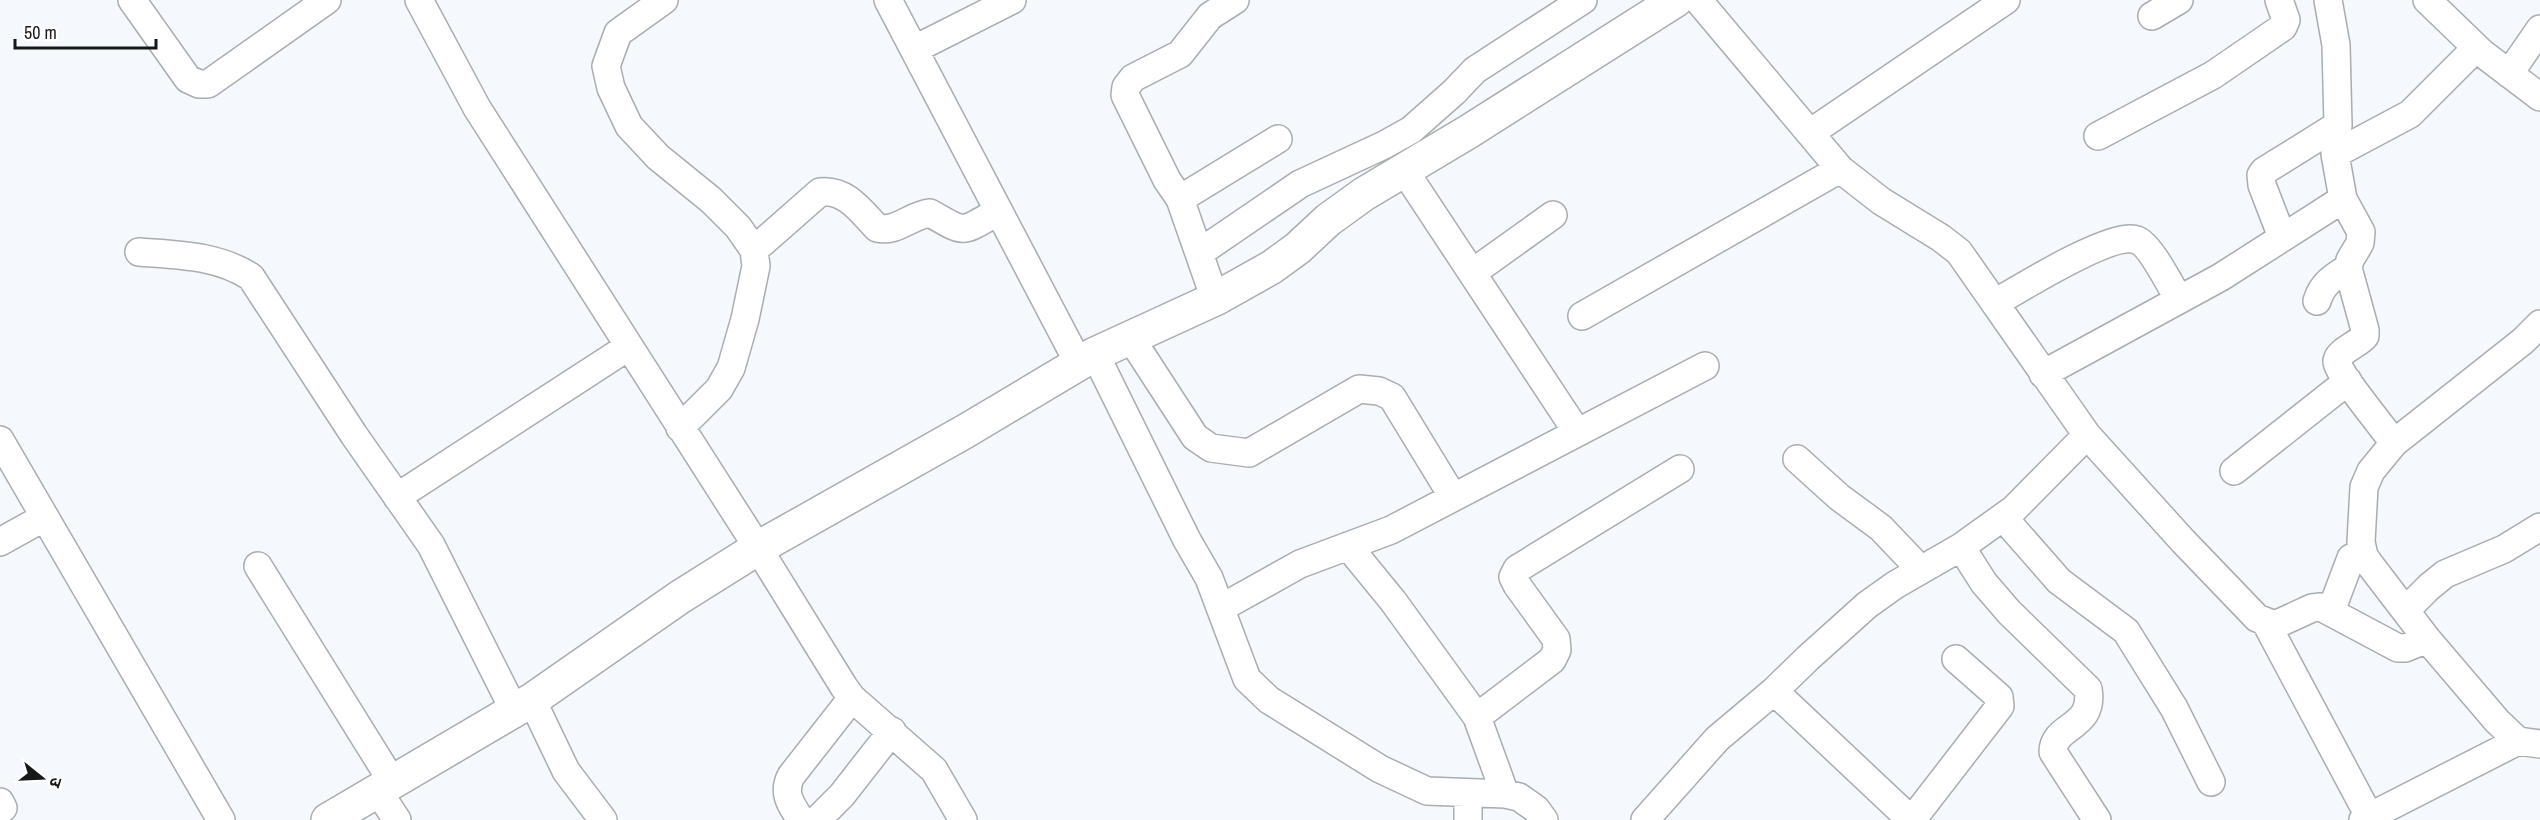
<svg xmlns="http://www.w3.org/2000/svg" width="2540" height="820" viewBox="0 0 2540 820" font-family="'Archivo Narrow','Noto Sans Devanagari',sans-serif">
<rect width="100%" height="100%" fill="#f5f8fc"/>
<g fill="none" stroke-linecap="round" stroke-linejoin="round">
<defs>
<path id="minor" d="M132 0 188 79 199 84H208L327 0
M419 0 477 108 758 548 844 687 852 698 934 770 963 820
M664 0 618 33 606 66 611 88 629 126 658 157 711 200 738 227 754 250 756 266 745 319 731 368 719 389 680 428
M888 0 1079 364
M1698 0 1840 169 1881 201 1941 238 1959 252 2087 435 2183 541 2257 618 2275 625 2312 608 2321 607 2398 648H2405L2427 639
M2328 0 2336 45 2338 125 2335 154 2343 199 2361 232 2360 243 2350 260 2348 268 2365 330V336C2359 344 2338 351 2337 361 2335 370 2386 431 2394 443
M2427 0 2482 53 2540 97
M2152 16 2179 0
M915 49 1012 0
M2509 74 2540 29
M1810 133 2006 0
M2098 136 2213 75 2283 27 2286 20 2279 0
M2335 154 2410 114 2476 48
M1404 170 1577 432
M1180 199 1278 139
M2282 237 2262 185 2261 175 2264 171 2338 125
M754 250 820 192C846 189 861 211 877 228 896 233 911 215 930 213 967 234 960 233 997 212
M139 252C178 255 217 255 251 277L354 435 431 545 514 710
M1199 253 1300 184 1384 145 1411 130 1454 92 1475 70 1583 0
M1472 273 1553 215
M1215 299 1180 199 1167 180 1125 95 1126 87 1133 78 1180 54 1210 16 1235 0
M2317 301C2322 284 2333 277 2348 268
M1995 303C2019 289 2112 231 2137 240 2150 245 2171 286 2179 300
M1582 316 1840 169
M2540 324 2523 341 2394 443 2371 471 2364 487 2361 542 2364 556 2371 566 2427 639 2497 721 2518 741 2540 744
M1130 337 1195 437 1211 448 1249 453 1359 389 1379 391 1392 397 1453 497
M1095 354 1187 540 1209 578 1247 679 1269 700 1380 769 1427 791 1505 794 1519 797 1536 809 1544 820
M2043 374 2221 277 2343 199
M0 440 221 820
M1797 459 1839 497 1881 528 1921 570
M2234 471 2348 381
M397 497 628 347
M2003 517 2059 581 2126 631 2174 708 2211 782
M0 542 45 517
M1348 546 1393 601 1477 717 1505 794
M1961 547 1984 583 2009 612 2088 689C2095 729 2053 724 2053 752L2097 820
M258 566 393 783
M1221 608 1300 564 1391 530 1705 366
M2406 610 2429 587 2445 574 2504 549 2540 527
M2331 611 2351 558
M2266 623 2369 816
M1774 691 1911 820
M532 700 566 771 603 820
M1477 717 1552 660 1557 650 1556 639 1517 585 1513 577 1517 569 1680 469
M378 791 397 820
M0 802 3 808
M801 820C791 805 782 793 791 776L852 698
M817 820 842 795 892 731
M1468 820V793
M1645 820 1717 739 1774 691 1808 658 1867 605 1895 585 1961 547 2014 509 2087 435
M1912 820 2000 706 1999 697 1956 659
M2363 820 2518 741"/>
<path id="major" d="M328 820 532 700 680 597 758 548 964 432 1095 354 1215 299 1272 267 1298 248 1328 220 1364 194 1468 132 1676 0"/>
</defs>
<use href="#minor" stroke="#a9acb0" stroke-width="30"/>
<use href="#major" stroke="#a9acb0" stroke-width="36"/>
<use href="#minor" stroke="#fff" stroke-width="27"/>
<use href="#major" stroke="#fff" stroke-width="33"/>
</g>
<g transform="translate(42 778) rotate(108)" stroke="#ffffff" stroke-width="4.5" paint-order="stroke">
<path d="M0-4.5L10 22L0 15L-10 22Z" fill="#151718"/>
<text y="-9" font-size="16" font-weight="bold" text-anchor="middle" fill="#151718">उ</text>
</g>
<path d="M15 39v9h141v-9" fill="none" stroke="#151718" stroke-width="3"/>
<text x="24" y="39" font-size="18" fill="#151718" stroke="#ffffff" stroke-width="4.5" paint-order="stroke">50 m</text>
</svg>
